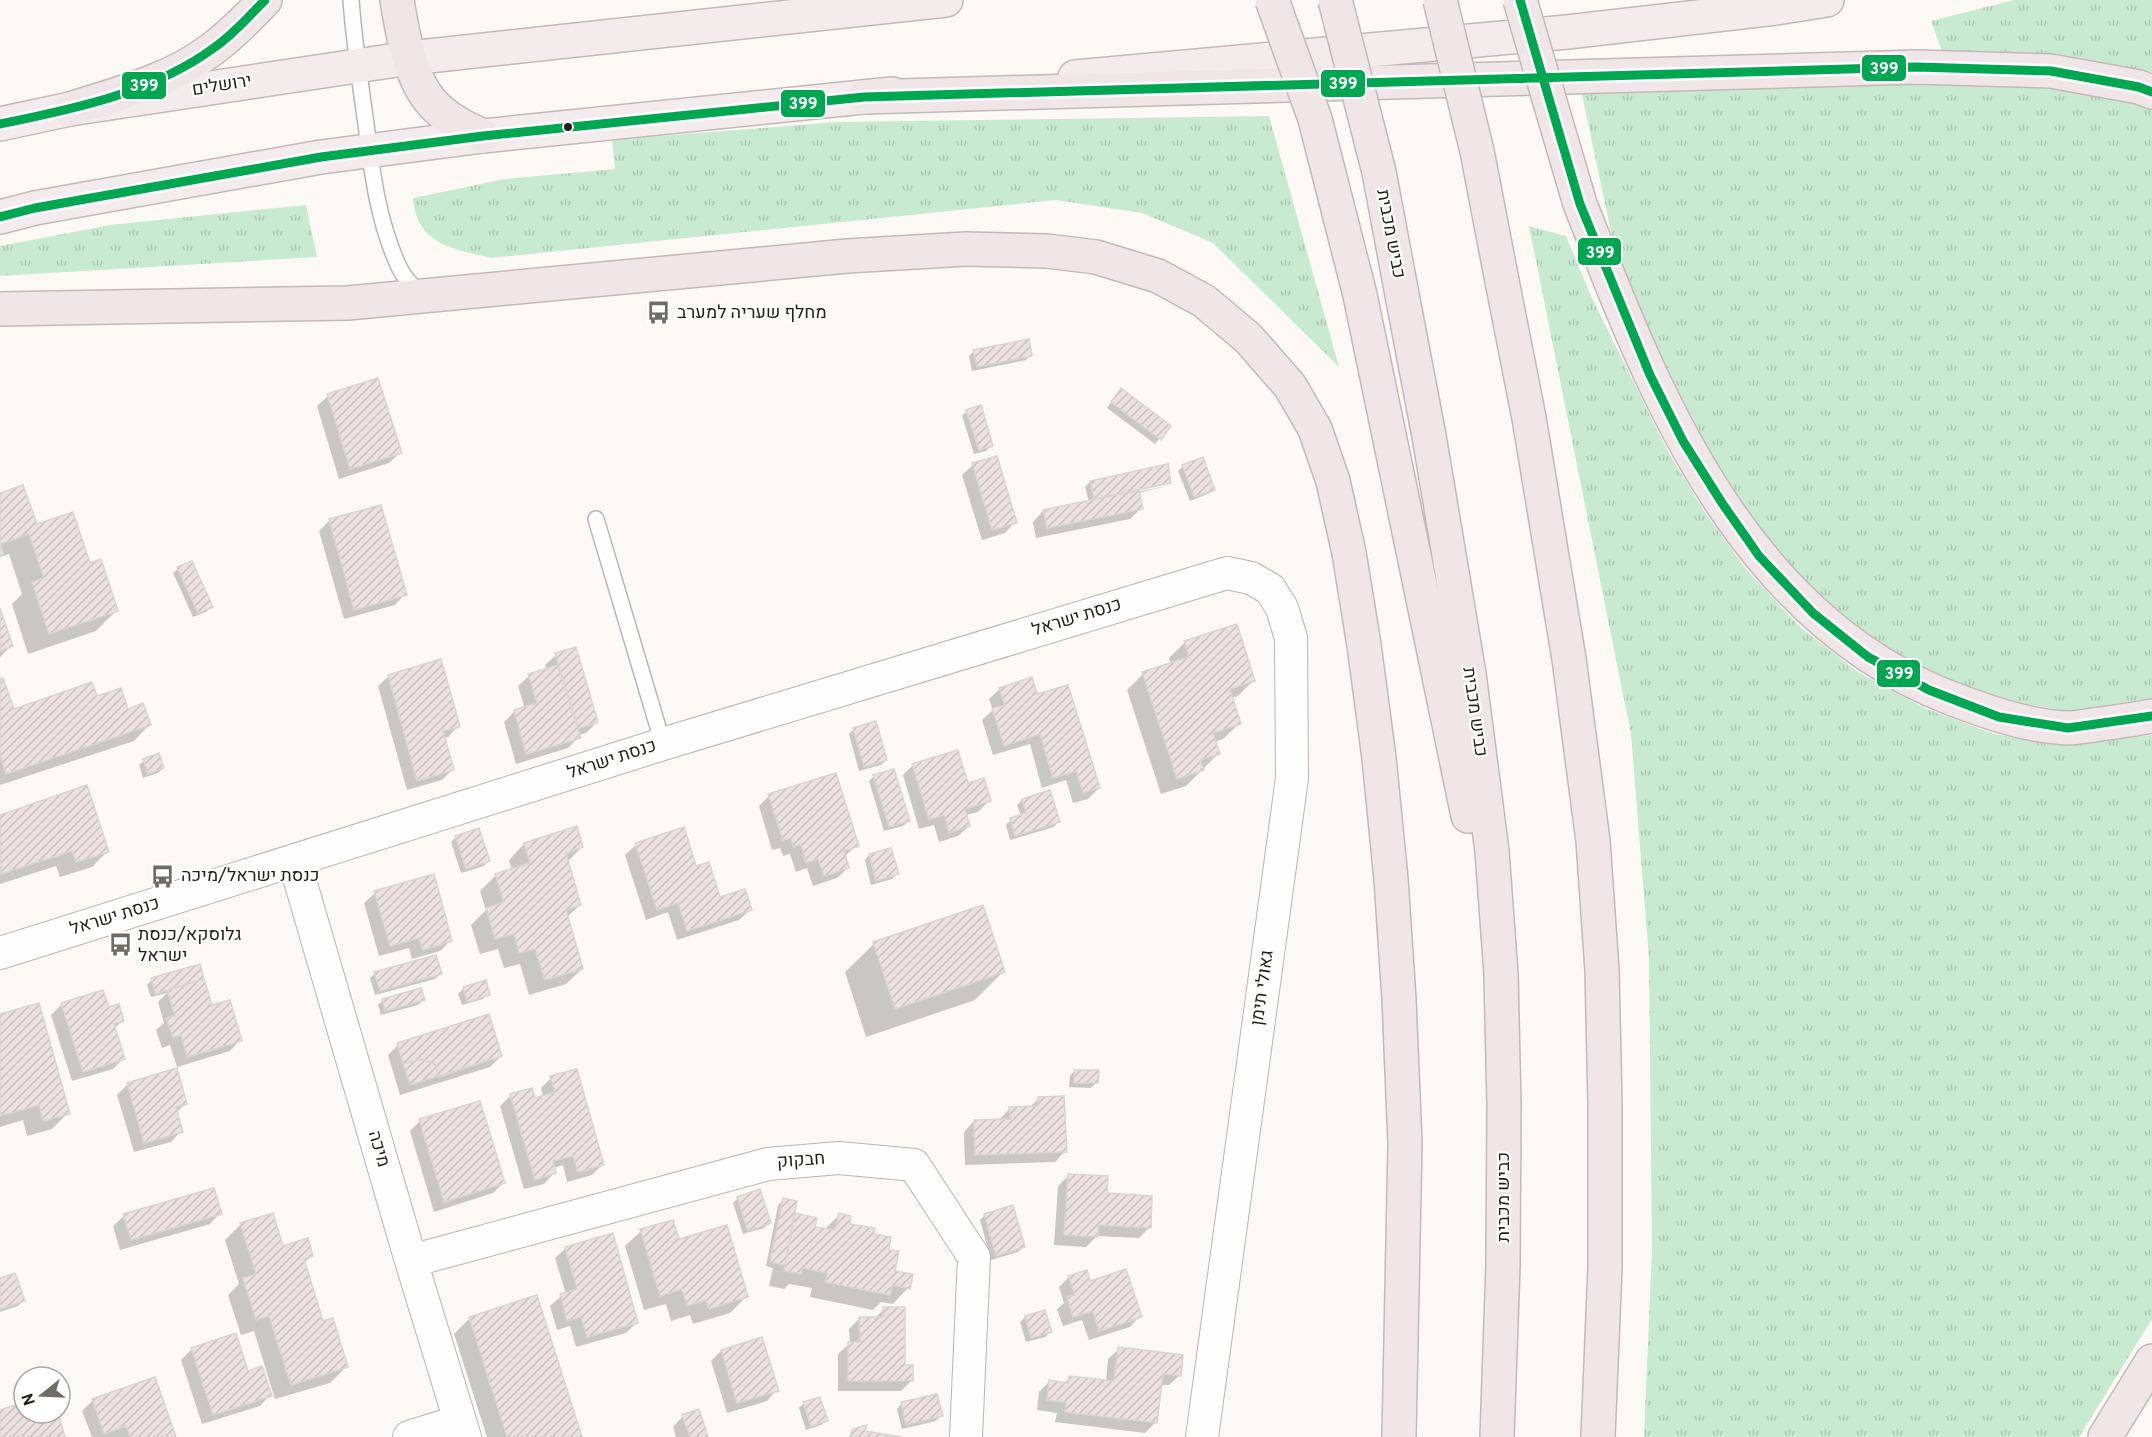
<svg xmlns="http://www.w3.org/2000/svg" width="2152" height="1437" viewBox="0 0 2152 1437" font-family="Overpass,Heebo,sans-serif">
<defs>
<pattern id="grass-tufts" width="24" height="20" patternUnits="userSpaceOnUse" patternTransform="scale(1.5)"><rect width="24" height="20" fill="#c8ead1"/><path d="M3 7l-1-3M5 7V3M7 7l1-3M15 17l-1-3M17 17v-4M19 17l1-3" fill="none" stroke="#acc8b3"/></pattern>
<pattern id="building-hatch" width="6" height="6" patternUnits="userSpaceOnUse" patternTransform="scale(1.5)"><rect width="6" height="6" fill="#ece1df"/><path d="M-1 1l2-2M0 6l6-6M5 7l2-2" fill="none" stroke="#cac1bf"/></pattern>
</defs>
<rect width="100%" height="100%" fill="#fcf9f5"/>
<path fill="url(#grass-tufts)" d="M2014 0H2152V72L2054 53 1943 54 1931 21Z
M1917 83C1996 86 2077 84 2152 109V699L2130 704 2068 711 2003 700 1936 675 1877 643 1824 601 1772 546 1735 494 1698 433 1665 368 1630 287 1614 246 1581 90Z
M1269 116 1339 367 1213 243 1142 213 1056 200 491 258C455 249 416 245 413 198L505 179 615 169 612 140 836 122Z
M306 205 317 257 0 276V246L110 225Z
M1529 226 1566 236 1591 296 1667 450 1706 514 1745 568 1800 627 1858 672 1922 707 1994 734 2068 746 2152 735V1319L2079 1437H1644L1652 1249 1649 958 1631 734Z"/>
<path fill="#0003" d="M974 351 1030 355 1026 360 972 371 969 356Z
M1116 395 1169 426 1155 444 1107 408Z
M328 396 400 453 389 463 339 479 317 406Z
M967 411 991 446 986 451 974 454 962 416Z
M973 465 1015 522 1005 533 982 540 962 475Z
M1183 466 1213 489 1208 494 1190 501 1178 471Z
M1090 482 1137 489V492L1167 486 1138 493 1141 508 1130 519 1036 538 1033 522 1043 511 1089 502 1085 487Z
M0 495 36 526 89 565 117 610 96 631 28 654 12 604 22 594 9 554 0 557Z
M380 506 405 594 395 605 344 619 319 531 329 521Z
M178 569 211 607 206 612 193 617 173 573Z
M0 613 11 646 0 657Z
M1185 642 1254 680 1238 696 1231 698 1239 724 1223 739 1215 742 1219 753 1186 786 1161 794 1127 690 1143 674 1171 665 1169 658Z
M556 655 597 722 586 733 578 735 579 737 568 748 516 764 504 722 514 712 525 709 518 686 529 676 547 670 545 665Z
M389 676 458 726 448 737 444 738 452 770 442 780 407 790 378 686Z
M0 681 13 711 96 698 127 710 149 725 134 741 0 785Z
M1000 689 1036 696 1099 788 1088 799 1073 803 1066 780 1042 788 1030 744 993 755 982 720 993 710 989 699Z
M854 729 886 760 881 765 859 771 849 734Z
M144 761 163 768 158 773 143 778 139 765Z
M913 765 967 784 989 801 978 812 966 815 969 826 958 836 939 842 934 825 919 829 903 775Z
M874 776 908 821 903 826 884 831 869 781Z
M86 787 108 851 92 867 60 877 56 866 0 884V816Z
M1049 792 1058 822 1054 827 1010 840 1006 825 1011 820 1021 816 1017 805 1022 800Z
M769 796 857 845 844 857 848 868 837 878 813 886 807 868 796 872 790 854 783 856 780 848 772 850 759 806Z
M456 837 488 861 484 866 461 873 451 842Z
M524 844 582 847 567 862 580 905 566 918 582 969 566 984 529 995 520 964 504 968 498 949 480 954 471 925 486 910 480 891 496 875 512 870 509 860Z
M636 845 695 868 719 898 750 910 739 920 677 940 668 912 646 920 625 855Z
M869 855 897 874 892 879 871 885 865 860Z
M375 893 450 941 440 951 412 959 409 948 379 956 364 903Z
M874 944 1004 971 975 1000 866 1037 845 972Z
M375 973 440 974 435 979 375 995 370 978Z
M152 980 211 1007 240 1040 230 1051 177 1067 170 1045 162 1048 156 1030 164 1023 158 1002 167 993 151 997 147 985Z
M485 982 488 994 483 999 462 1005 458 994 463 989Z
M383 1000H423L418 1005 381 1015 378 1005Z
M62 1004 108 1008 122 1021 114 1029 123 1059 113 1069 72 1081 51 1015Z
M0 1016 68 1113 52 1129 27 1136 23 1120 0 1127Z
M398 1045 501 1056 490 1067 400 1095 388 1055Z
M1074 1071 1096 1083 1091 1088 1069 1087 1070 1076Z
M551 1078 603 1164 592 1175 567 1182 563 1165 553 1168 554 1173 544 1184 524 1189 500 1106 511 1095 534 1100 543 1097 541 1088Z
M128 1084 185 1104 176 1113 181 1131 171 1142 134 1152 117 1095Z
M1038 1099 1065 1151 1055 1162 965 1165 964 1132 974 1121 999 1120 1010 1108 1030 1107Z
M420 1121 503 1183 493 1193 434 1212 410 1131Z
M1068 1176 1150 1227 1139 1238 1097 1236 1086 1247 1054 1245 1058 1186Z
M738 1198 769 1223 764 1228 743 1234 733 1203Z
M783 1200 793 1214 815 1219 814 1228 824 1230 839 1215 848 1225 872 1235 893 1272 908 1288 893 1304 881 1302 873 1310 810 1297 812 1288 789 1284 784 1289 769 1286 773 1268 766 1266 778 1205Z
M220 1213 210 1224 120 1250 113 1226 124 1216Z
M985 1215 1023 1247 1018 1252 991 1260 980 1220Z
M241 1224 282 1248 312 1256 304 1263 322 1323 346 1367 330 1383 275 1399 254 1331 241 1335 228 1295 239 1284 225 1240Z
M641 1231 678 1241 746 1297 730 1313 693 1324 690 1315 671 1321 666 1304 644 1310 625 1246Z
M566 1248 637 1322 626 1333 576 1347 570 1326 557 1330 550 1306 561 1296 566 1294 555 1258Z
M1069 1277 1089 1283 1140 1316 1130 1327 1089 1340 1082 1320 1063 1326 1057 1309 1064 1303 1059 1287Z
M0 1279 23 1301 18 1306 0 1312Z
M884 1309 903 1367 912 1380 901 1391H838V1354L850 1343 849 1329 860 1318H875Z
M1025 1317 1050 1332 1045 1337 1026 1342 1020 1322Z
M470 1318 581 1437H487L454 1334Z
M192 1349 247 1373 270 1395 260 1406 202 1424 181 1360Z
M1119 1349 1180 1375 1169 1385H1160L1156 1422 1145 1433 1055 1422 1057 1413 1037 1410 1039 1392 1050 1381 1064 1383 1070 1378 1106 1382 1108 1359Z
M721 1351 777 1390 767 1401 727 1413 711 1361Z
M93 1400 174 1437H92L82 1411Z
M804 1403 826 1421 821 1425 806 1430 799 1408Z
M901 1404 941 1416 936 1421 902 1429 897 1409Z
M683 1416 707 1437H676L673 1427Z"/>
<path fill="url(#building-hatch)" stroke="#dad5d2" stroke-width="1.5" d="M1029 339 1032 356 977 367 973 350Z
M378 378 402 453 350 469 327 394Z
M1121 388 1171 426 1161 440 1111 402Z
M981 405 993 446 979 450 966 410Z
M997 456 1017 523 992 530 972 463Z
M1203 457 1215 490 1194 497 1182 465Z
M1168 464 1171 483 1094 499 1090 481Z
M23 485 37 524 73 512 90 563 101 559 118 611 49 634 32 582 44 578 29 534 0 544 4 555 0 556V493Z
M1139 490 1143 509 1047 528 1043 510Z
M381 505 407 595 354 610 329 519Z
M192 561 213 607 198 613 177 567Z
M0 608 13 646 0 651Z
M1237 624 1255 681 1230 689 1241 724 1213 733 1220 754 1200 760 1204 770 1177 779 1142 672 1189 657 1184 641Z
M576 647 598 722 578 729 555 653Z
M441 659 460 727 443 731 454 770 417 781 388 675Z
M558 665 581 738 526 754 514 710 537 703 528 674Z
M1032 677 1037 694 1068 685 1100 788 1083 793 1076 771 1053 778 1040 734 1004 746 992 708 1005 705 999 688Z
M3 678 14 709 92 682 97 696 121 688 128 709 143 703 151 725 6 774 0 755V679Z
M876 721 887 760 864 767 853 728Z
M958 750 968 783 984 778 991 801 965 809 970 826 949 833 944 815 929 819 912 764Z
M159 753 164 768 148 774 143 759Z
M894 769 910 821 889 827 873 775Z
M836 773 859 846 844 851 849 868 824 876 818 859 806 863 801 844 793 847 791 838 783 840 768 794Z
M87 785 109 852 76 862 72 851 1 874 0 815Z
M1050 790 1060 822 1015 836 1010 818 1026 813 1022 799Z
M577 826 583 847 566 853 581 905 566 910 583 969 545 980 535 949 519 953 514 934 495 939 486 908 504 902 495 874 530 863 524 843Z
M684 827 696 866 709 862 720 897 745 889 752 910 687 931 678 903 657 910 635 843Z
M479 828 490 861 466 869 455 836Z
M891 848 899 874 876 881 869 854Z
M434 874 452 941 423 950 419 938 390 946 374 891Z
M983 905 1005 972 895 1009 873 942Z
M436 955 442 974 380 991 374 972Z
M200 964 204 979 155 994 151 978Z
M204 979 212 1005 230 1000 242 1041 187 1057 181 1035 173 1038 166 1018 175 1016 167 990Z
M486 980 490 995 467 1002 463 987Z
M421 988 425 1000 385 1011 382 999Z
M103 990 109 1007 119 1004 124 1021 114 1024 125 1059 83 1072 61 1003Z
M39 1003 70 1114 43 1121 39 1105 0 1116V1014Z
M489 1014 502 1056 410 1085 397 1043Z
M489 1014 502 1056 439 1077 435 1064 421 1059 403 1064 397 1043Z
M177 1068 187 1104 176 1107 183 1132 144 1143 127 1083Z
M577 1069 604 1165 578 1172 573 1156 553 1161 556 1173 535 1180 510 1094 532 1088 535 1098 555 1092 550 1076Z
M1074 1070H1099L1098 1083H1074Z
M1064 1096 1067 1152 975 1155 974 1120 1010 1119 1009 1107 1038 1106V1097Z
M480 1101 505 1183 444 1202 419 1119Z
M1068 1174 1108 1176 1107 1193 1152 1196 1151 1228 1099 1225 1098 1237 1064 1235Z
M214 1188 222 1214 131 1240 123 1214Z
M760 1189 771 1223 748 1231 737 1197Z
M783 1198 797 1201 785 1265 770 1262Z
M1013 1205 1025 1247 996 1256 984 1214Z
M273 1213 283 1246 308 1238 313 1256 304 1259 323 1321 333 1318 348 1367 291 1385 269 1316 256 1320 243 1278 256 1274 240 1223Z
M795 1213 817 1218 815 1227 835 1230 839 1213 851 1216 850 1224 875 1228 874 1234 891 1237 889 1250 899 1251 895 1271 913 1274 910 1289 892 1285 890 1295 825 1282 827 1273 802 1268 801 1274 784 1271Z
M673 1220 679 1239 727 1225 748 1297 709 1309 706 1300 687 1306 682 1289 660 1296 640 1229Z
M613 1233 638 1323 587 1337 581 1317 567 1321 560 1294 577 1289 565 1247Z
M1126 1269 1142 1317 1099 1331 1093 1311 1073 1317 1067 1297 1075 1295 1068 1276 1087 1270 1090 1281Z
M15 1273 25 1301 0 1309V1278Z
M537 1295 582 1437H507L469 1317Z
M883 1307H905V1365H913V1381H848V1342H860L859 1317H883Z
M1045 1310 1052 1332 1031 1338 1025 1316Z
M236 1333 248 1371 262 1366 272 1396 213 1415 191 1348Z
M762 1337 779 1391 737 1403 721 1350Z
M1118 1347 1183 1355 1181 1376 1163 1374 1157 1423 1065 1412 1066 1402 1047 1400 1049 1380 1068 1383 1069 1376 1114 1381Z
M155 1377 176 1437H130L126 1426 104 1434 92 1399Z
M937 1394 943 1416 906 1425 901 1402Z
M820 1397 828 1421 811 1426 803 1402Z
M24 1402V1413H58L65 1437H0V1410Z
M699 1409 708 1437H690L682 1415Z
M867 1425 865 1431 902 1437H850L852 1429Z"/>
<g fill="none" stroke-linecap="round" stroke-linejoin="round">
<defs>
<path id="service" d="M351 0C354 41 360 82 366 124 372 172 378 222 399 267 404 278 413 287 422 294
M596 519 663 744"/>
<path id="minor" d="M294 860 411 1261 465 1437
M0 953 663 744 1227 573 1251 578 1270 589 1282 608 1291 638 1292 778 1202 1437
M411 1261 768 1164 839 1158 914 1165 974 1257 966 1437
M409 1437 460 1421"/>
<path id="trunk" d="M1075 77 1567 32 1776 8 1827 0
M0 124 70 109 410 58 946 0
M0 217 35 208 321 157 483 136 892 94"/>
<path id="motorway" d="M397 0C402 32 410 79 433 104 447 119 464 128 483 136
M864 97 1917 67 2051 71 2139 87 2152 92
M70 109C117 94 170 81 211 50 230 36 248 18 265 0
M1599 252C1669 432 1761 626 1953 699 1990 713 2027 726 2067 728 2076 728 2085 726 2094 725 2113 722 2133 720 2152 716
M1502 281 1529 418 1569 659 1593 841 1602 970 1605 1105V1267L1598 1437
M1360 295 1468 816
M1403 300 1429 436 1469 674 1492 851 1501 974 1504 1105 1503 1265 1497 1437
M0 309 348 303 847 256 966 249 1047 251 1096 257 1158 276 1204 301 1248 338 1290 386 1315 429 1333 481 1349 553 1364 645 1379 758 1391 879 1399 999 1405 1143 1399 1437
M2105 1437 2152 1361"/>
</defs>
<use href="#service" stroke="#b9b6b1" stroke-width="18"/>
<use href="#minor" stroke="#b9b6b1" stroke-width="34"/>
<use href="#trunk" stroke="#c4b9b7" stroke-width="36"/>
<use href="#motorway" stroke="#c4b9b7" stroke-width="36"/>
<use href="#service" stroke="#fffefe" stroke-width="15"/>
<use href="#minor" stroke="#fffefe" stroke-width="32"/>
<use href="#trunk" stroke="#f3ebec" stroke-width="33"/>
<use href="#motorway" stroke="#f0e6e7" stroke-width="33"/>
<defs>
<path id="motorway-bridge" d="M1272 0 1315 119 1360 295
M1335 0 1379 172 1403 300
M1440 0 1477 151 1502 281
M1520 0 1580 204 1599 252"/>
</defs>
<use href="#motorway-bridge" stroke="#c4b9b7" stroke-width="36" stroke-linecap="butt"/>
<use href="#motorway-bridge" stroke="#f0e6e7" stroke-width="33"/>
<defs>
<path id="bus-1" d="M1520 0 1580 204 1650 375 1683 441 1722 503 1759 556 1813 613 1868 657 1929 690 1999 717 2068 728 2152 716
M0 124C73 109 153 93 215 47 234 34 249 16 265 0
M0 217 35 208 321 157 483 136 864 97 1917 67 2051 71 2139 87 2152 92"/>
</defs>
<use href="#bus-1" stroke="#fff" stroke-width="14"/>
<use href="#bus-1" stroke="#00a651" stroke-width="9"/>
</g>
<defs>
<symbol id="bus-bare" viewBox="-9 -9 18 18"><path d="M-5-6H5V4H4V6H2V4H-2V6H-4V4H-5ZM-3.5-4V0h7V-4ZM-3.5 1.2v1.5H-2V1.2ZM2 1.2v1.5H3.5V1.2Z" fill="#6f6b65" stroke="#fff" stroke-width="2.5" paint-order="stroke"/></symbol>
</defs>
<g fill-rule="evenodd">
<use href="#bus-bare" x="642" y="296" width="33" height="33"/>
<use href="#bus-bare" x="146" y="860" width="33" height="33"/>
<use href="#bus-bare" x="104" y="928" width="33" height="33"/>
</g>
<circle fill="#231f18" stroke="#fff" stroke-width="2" cx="568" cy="127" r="5"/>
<g text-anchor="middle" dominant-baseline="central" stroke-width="4.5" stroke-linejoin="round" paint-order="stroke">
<g font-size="18" fill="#231f18" stroke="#fff">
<text transform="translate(222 86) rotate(-9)">ירושלים</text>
<text transform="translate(1390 234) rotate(79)">כביש מכבית</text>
<text transform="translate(1077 618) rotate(-17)">כנסת ישראל</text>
<text transform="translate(1474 712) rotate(82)">כביש מכבית</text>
<text transform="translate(612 760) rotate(-18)">כנסת ישראל</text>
<text transform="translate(115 917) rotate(-17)">כנסת ישראל</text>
<text transform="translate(1263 988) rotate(-82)">גאולי תימן</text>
<text transform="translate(378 1149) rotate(74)">מיכה</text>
<text transform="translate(801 1161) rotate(-4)">חבקוק</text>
<text transform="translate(1504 1197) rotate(-90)">כביש מכבית</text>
</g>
<g font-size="18" fill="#231f18" stroke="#fff" text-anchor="start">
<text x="677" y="313">מחלף שעריה למערב</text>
<text x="181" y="876">כנסת ישראל/מיכה</text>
<text x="138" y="935">גלוסקא/כנסת<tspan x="138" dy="21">ישראל</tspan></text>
</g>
</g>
<g stroke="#fff" stroke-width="2">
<rect x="1861" y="54" width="46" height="28" rx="6" fill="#00a651"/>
<rect x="1320" y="69" width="46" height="29" rx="6" fill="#00a651"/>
<rect x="121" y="71" width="46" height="29" rx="6" fill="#00a651"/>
<rect x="780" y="89" width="46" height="29" rx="6" fill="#00a651"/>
<rect x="1577" y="237" width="45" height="29" rx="6" fill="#00a651"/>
<rect x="1876" y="659" width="45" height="29" rx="6" fill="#00a651"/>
</g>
<g font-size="16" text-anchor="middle" font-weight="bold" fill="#fff">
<text x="1884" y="74">399</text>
<text x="1343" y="89">399</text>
<text x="144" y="91">399</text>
<text x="803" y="109">399</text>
<text x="1600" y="258">399</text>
<text x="1899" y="679">399</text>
</g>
<g transform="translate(42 1395) rotate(252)"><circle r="28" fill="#ffffff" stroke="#a7a5a3" stroke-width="1.5"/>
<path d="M0-4.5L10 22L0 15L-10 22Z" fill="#6f6b65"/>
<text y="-9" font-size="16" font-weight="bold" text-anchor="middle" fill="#231f18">N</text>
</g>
</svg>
